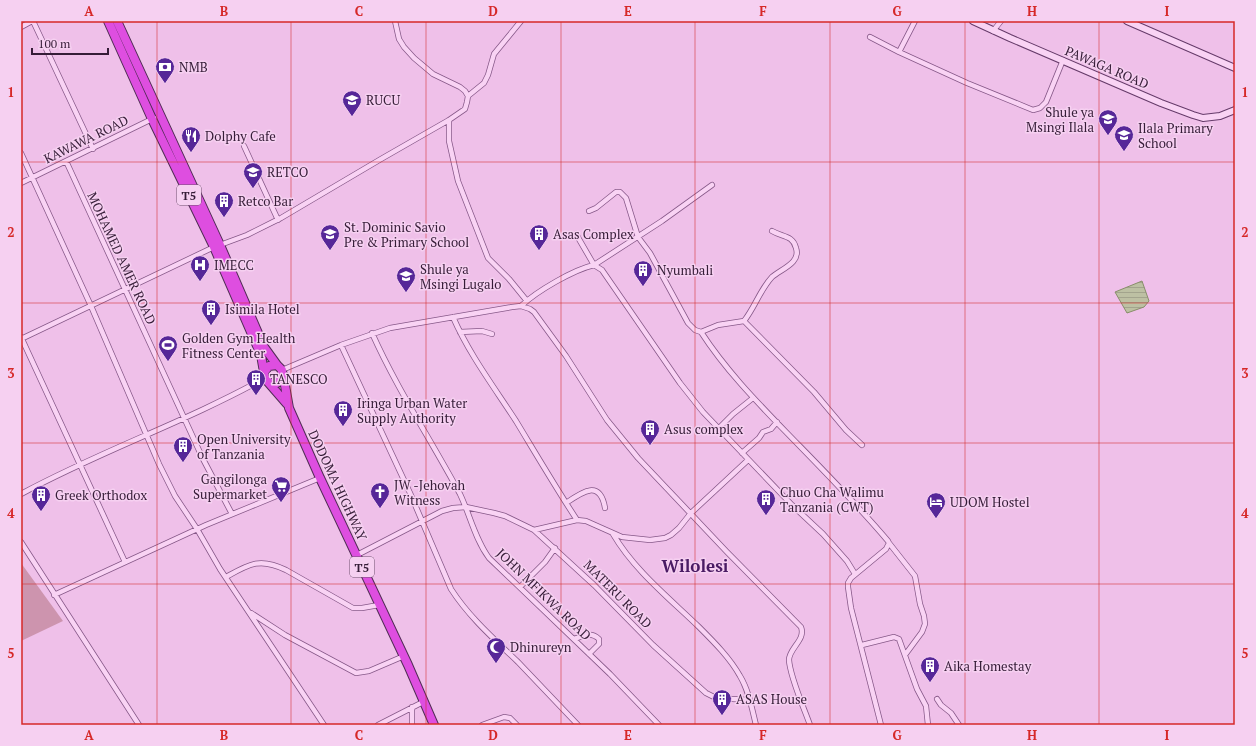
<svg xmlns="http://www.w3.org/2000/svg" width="1256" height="746" viewBox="0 0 1256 746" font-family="'PT Serif',serif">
<defs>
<pattern id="water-rules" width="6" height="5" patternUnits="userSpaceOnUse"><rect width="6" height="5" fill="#bdc0a3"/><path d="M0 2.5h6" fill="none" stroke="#a3a48d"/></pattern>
</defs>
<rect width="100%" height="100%" fill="#efc0e9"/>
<path fill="#cd94ae" d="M21 563 63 621 21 641Z"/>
<path fill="url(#water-rules)" stroke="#888e6a" d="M1142 281 1149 301 1144 307 1127 313 1115 292Z"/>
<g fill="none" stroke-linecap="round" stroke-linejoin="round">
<defs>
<path id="street" d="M33 21 93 149
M915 21 899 52 967 83 1033 110 1040 108 1046 102 1063 60
M21 27 32 21
M993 31 1001 21
M870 37 899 52
M468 96 484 83 488 75 494 54 521 21
M449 120V141L458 181 488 258 509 279 527 301
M244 146 278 220
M21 153 91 306 159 464 175 496 197 529 220 569 324 725
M66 161 203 459 232 514
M21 183 154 118
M589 211 596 208 616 192H620L626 198 638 237 650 253 688 323 695 330 701 332C725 369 755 400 786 432 821 468 856 503 888 541L889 543 886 549 851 578 848 583V587L851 608 881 725
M576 234 594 265 662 221 712 185
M220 245 247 235 281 218 381 159 449 120 465 109 467 102 468 96 465 91 460 87 433 74 414 58 404 47 399 39 395 21
M521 306C537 291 573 270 594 265L602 270 680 383 703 412 792 505 823 534 847 561 855 574
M453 317C469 354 494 387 516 421 536 454 556 488 577 520
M744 321 814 392 846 430 862 445
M460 332 482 331 492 334
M701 332 718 325 744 321C755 307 760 290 772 277 781 269 801 263 796 248 793 235 782 237 772 231
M372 333C397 389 431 440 460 494 470 515 475 539 489 558L610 674 659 725
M21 337 125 562
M21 339 214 247
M341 345 410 493 451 589C469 617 494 639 518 662 538 683 558 704 578 725
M282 370 341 345 390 328 512 307 521 306 530 309 534 312 566 356 607 420 638 458 727 552 801 627C806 640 789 648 789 660 790 677 804 708 810 725
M718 429 733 414 753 398
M742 453 759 438 763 432 771 429 777 422
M21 494C100 451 186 422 265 378
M566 503C582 492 600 479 605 508
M534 530 577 520 586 521 622 537 650 540 665 538 671 535 679 528 691 513 748 460
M613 534C634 570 669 598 699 627 714 642 730 658 740 676 749 691 752 709 756 725
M21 542 139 725
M889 543 915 576 920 604 924 616 925 624 922 632 905 655
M357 555 442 511 453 508 466 507 494 513 505 516 534 530 594 585 653 645 706 693 716 698 749 700
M226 577C249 564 260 557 286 570L353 608H362L379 605
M520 587 545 562 555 548
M54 595 206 525 320 478
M251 613 285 635 356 673 369 671 404 656
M574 639C583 636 591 631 599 639V644L589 654
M862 645 894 637 899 639 917 689 926 706 928 725
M937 699 941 705 951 713 959 725
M378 725 423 702
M412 725V707
M482 725 504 717 510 718 517 725"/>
<path id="secondary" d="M973 21 1010 38 1161 103 1193 115 1203 118 1220 116 1235 110
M1127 21 1235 68"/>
<path id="highway" d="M108 21 152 119 214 247 261 355 265 378 270 383 274 384 277 383 282 377V370L277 365 269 366 265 371
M117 21 220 245 264 347 277 365
M283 374 289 408 320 478 408 665 434 725
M267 381 287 404"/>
</defs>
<use href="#street" stroke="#865888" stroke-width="6"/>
<use href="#secondary" stroke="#663b6a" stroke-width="8"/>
<use href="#highway" stroke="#512c55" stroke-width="10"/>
<use href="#street" stroke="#f9d3f4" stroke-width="4.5"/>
<use href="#secondary" stroke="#f9d3f4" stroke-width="6"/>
<use href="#highway" stroke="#de4ee0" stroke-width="8"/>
</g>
<path fill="none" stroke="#d62828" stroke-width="1" stroke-opacity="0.55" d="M157 21V725M291 21V725M426 21V725M561 21V725M695 21V725M830 21V725M965 21V725M1099 21V725M21 162H1235M21 303H1235M21 443H1235M21 584H1235"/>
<defs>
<symbol id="bank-pin" viewBox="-11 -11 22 30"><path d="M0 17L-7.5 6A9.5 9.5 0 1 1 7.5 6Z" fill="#562798" stroke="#f6d0f1"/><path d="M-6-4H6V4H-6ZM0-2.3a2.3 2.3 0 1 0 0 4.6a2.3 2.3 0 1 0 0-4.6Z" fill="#fff"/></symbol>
<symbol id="university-pin" viewBox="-11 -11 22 30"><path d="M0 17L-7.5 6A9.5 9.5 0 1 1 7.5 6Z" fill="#562798" stroke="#f6d0f1"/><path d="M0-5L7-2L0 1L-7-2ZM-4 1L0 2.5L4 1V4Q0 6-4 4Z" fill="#fff"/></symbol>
<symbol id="school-pin" viewBox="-11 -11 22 30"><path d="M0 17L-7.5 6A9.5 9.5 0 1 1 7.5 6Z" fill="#562798" stroke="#f6d0f1"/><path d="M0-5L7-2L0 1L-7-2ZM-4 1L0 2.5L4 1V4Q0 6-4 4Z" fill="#fff"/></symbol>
<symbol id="restaurant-pin" viewBox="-11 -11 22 30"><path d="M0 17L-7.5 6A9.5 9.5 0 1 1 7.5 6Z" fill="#562798" stroke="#f6d0f1"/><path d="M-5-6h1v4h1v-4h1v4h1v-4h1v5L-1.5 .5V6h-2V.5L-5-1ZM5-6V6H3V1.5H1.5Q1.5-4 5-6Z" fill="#fff"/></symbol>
<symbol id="building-pin" viewBox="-11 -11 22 30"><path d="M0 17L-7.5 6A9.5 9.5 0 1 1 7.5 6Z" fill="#562798" stroke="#f6d0f1"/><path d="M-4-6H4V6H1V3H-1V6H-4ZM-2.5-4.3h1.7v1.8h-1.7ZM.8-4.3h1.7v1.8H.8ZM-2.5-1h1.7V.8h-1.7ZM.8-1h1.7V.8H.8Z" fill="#fff"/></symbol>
<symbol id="hospital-pin" viewBox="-11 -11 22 30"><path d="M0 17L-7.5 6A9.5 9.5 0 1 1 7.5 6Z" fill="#562798" stroke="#f6d0f1"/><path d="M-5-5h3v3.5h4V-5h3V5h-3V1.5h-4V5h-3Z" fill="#fff"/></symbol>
<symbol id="stadium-pin" viewBox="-11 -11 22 30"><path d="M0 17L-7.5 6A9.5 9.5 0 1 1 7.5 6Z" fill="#562798" stroke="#f6d0f1"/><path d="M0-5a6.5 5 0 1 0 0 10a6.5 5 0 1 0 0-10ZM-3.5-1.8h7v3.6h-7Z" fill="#fff"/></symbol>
<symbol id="supermarket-pin" viewBox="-11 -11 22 30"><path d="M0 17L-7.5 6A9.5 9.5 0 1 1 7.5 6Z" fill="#562798" stroke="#f6d0f1"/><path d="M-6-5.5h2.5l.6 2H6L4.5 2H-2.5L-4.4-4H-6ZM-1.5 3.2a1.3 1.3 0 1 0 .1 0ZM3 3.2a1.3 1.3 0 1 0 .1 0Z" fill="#fff"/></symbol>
<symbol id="church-pin" viewBox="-11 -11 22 30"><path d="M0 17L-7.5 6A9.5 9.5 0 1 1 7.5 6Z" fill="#562798" stroke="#f6d0f1"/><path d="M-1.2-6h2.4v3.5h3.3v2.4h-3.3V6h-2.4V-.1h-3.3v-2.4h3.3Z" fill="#fff"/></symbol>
<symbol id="hotel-pin" viewBox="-11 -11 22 30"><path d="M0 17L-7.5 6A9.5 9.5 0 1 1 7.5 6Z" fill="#562798" stroke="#f6d0f1"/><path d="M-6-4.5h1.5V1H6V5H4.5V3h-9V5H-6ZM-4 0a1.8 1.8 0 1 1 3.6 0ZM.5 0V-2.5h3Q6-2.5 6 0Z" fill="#fff"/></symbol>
<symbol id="mosque-pin" viewBox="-11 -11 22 30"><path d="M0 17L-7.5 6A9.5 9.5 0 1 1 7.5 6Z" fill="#562798" stroke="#f6d0f1"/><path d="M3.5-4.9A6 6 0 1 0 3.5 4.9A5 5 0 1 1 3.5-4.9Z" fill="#fff"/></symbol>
</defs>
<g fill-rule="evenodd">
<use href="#bank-pin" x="154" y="56" width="22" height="30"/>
<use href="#university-pin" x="341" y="89" width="22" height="30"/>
<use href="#school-pin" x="1097" y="108" width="22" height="30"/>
<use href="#school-pin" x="1113" y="124" width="22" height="30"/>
<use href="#restaurant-pin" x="180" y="125" width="22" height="30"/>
<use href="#university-pin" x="242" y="161" width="22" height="30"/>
<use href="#building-pin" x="213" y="190" width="22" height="30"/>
<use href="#school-pin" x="319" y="223" width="22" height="30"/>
<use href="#building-pin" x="528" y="223" width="22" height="30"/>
<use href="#hospital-pin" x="189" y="254" width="22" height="30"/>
<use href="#building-pin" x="632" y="259" width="22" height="30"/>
<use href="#school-pin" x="395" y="265" width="22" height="30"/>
<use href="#building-pin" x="200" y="298" width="22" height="30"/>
<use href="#stadium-pin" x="157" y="334" width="22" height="30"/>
<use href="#building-pin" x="245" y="368" width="22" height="30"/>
<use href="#building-pin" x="332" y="399" width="22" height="30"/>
<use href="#building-pin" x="639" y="418" width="22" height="30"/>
<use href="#building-pin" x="172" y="435" width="22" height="30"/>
<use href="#supermarket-pin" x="270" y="475" width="22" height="30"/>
<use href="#church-pin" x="369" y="481" width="22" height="30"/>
<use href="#building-pin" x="30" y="484" width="22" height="30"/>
<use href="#building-pin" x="755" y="488" width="22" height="30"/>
<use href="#hotel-pin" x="925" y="491" width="22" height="30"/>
<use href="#mosque-pin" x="485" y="636" width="22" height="30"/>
<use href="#building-pin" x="919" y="655" width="22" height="30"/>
<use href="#building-pin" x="711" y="688" width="22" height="30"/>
</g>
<g text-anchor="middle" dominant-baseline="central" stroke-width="3" stroke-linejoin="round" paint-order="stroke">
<g fill="#f6d0f1" stroke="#6f526f" stroke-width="1">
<rect x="177" y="185" width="24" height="20" rx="3"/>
<rect x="350" y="557" width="24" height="20" rx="3"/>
</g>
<g font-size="12" font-weight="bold" fill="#351c37">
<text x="189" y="195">T5</text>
<text x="362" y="567">T5</text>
</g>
<g font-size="13" fill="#351c37" stroke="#f6d0f1" text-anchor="start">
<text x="179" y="67">NMB</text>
<text x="366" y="100">RUCU</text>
<text x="1094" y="112" text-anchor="end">Shule ya<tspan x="1094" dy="15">Msingi Ilala</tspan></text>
<text x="1138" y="128">Ilala Primary<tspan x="1138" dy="15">School</tspan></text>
<text x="205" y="136">Dolphy Cafe</text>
<text x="267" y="172">RETCO</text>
<text x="238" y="201">Retco Bar</text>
<text x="344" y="227">St. Dominic Savio<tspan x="344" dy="15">Pre &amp; Primary School</tspan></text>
<text x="553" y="234">Asas Complex</text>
<text x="214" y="265">IMECC</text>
<text x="420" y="269">Shule ya<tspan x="420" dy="15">Msingi Lugalo</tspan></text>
<text x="657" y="270">Nyumbali</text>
<text x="225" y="309">Isimila Hotel</text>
<text x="182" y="338">Golden Gym Health<tspan x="182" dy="15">Fitness Center</tspan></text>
<text x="270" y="379">TANESCO</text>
<text x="357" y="403">Iringa Urban Water<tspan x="357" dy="15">Supply Authority</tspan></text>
<text x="664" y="429">Asus complex</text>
<text x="197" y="439">Open University<tspan x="197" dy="15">of Tanzania</tspan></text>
<text x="267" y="479" text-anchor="end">Gangilonga<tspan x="267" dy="15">Supermarket</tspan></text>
<text x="394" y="485">JW -Jehovah<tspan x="394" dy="15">Witness</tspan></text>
<text x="780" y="492">Chuo Cha Walimu<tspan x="780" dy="15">Tanzania (CWT)</tspan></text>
<text x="55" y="495">Greek Orthodox</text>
<text x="950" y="502">UDOM Hostel</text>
<text x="510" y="647">Dhinureyn</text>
<text x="944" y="666">Aika Homestay</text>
<text x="736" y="699">ASAS House</text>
</g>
<g font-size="13" fill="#351c37" stroke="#f6d0f1">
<text transform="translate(1107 67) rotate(23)">PAWAGA ROAD</text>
<text transform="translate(86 139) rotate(-26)">KAWAWA ROAD</text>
<text transform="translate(122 258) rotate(65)">MOHAMED AMER ROAD</text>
<text transform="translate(338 485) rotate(65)">DODOMA HIGHWAY</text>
<text transform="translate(544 594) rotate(44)">JOHN MFIKWA ROAD</text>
<text transform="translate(618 594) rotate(45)">MATERU ROAD</text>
</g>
<g font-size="17" font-weight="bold" fill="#4a1b64" stroke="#f6d0f1">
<text x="695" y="565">Wilolesi</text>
</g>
</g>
<rect width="1256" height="746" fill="none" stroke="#f6d0f1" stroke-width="44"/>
<path d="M32 48v6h76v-6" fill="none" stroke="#351c37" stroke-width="2"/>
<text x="38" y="48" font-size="12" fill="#351c37" stroke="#f6d0f1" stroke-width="3" paint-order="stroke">100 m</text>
<rect x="22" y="22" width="1212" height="702" fill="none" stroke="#d62828" stroke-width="1.5"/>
<g font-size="13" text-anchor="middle" font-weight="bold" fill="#d62828">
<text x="89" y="16">A</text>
<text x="224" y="16">B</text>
<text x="359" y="16">C</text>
<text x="493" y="16">D</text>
<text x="628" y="16">E</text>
<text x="763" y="16">F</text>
<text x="897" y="16">G</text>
<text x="1032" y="16">H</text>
<text x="1167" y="16">I</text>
<text x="11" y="97">1</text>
<text x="1245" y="97">1</text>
<text x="11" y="237">2</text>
<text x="1245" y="237">2</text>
<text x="11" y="378">3</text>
<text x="1245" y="378">3</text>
<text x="11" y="518">4</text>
<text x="1245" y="518">4</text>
<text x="11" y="658">5</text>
<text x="1245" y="658">5</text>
<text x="89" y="740">A</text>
<text x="224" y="740">B</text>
<text x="359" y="740">C</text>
<text x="493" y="740">D</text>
<text x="628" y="740">E</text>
<text x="763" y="740">F</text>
<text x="897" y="740">G</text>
<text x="1032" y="740">H</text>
<text x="1167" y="740">I</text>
</g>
</svg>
